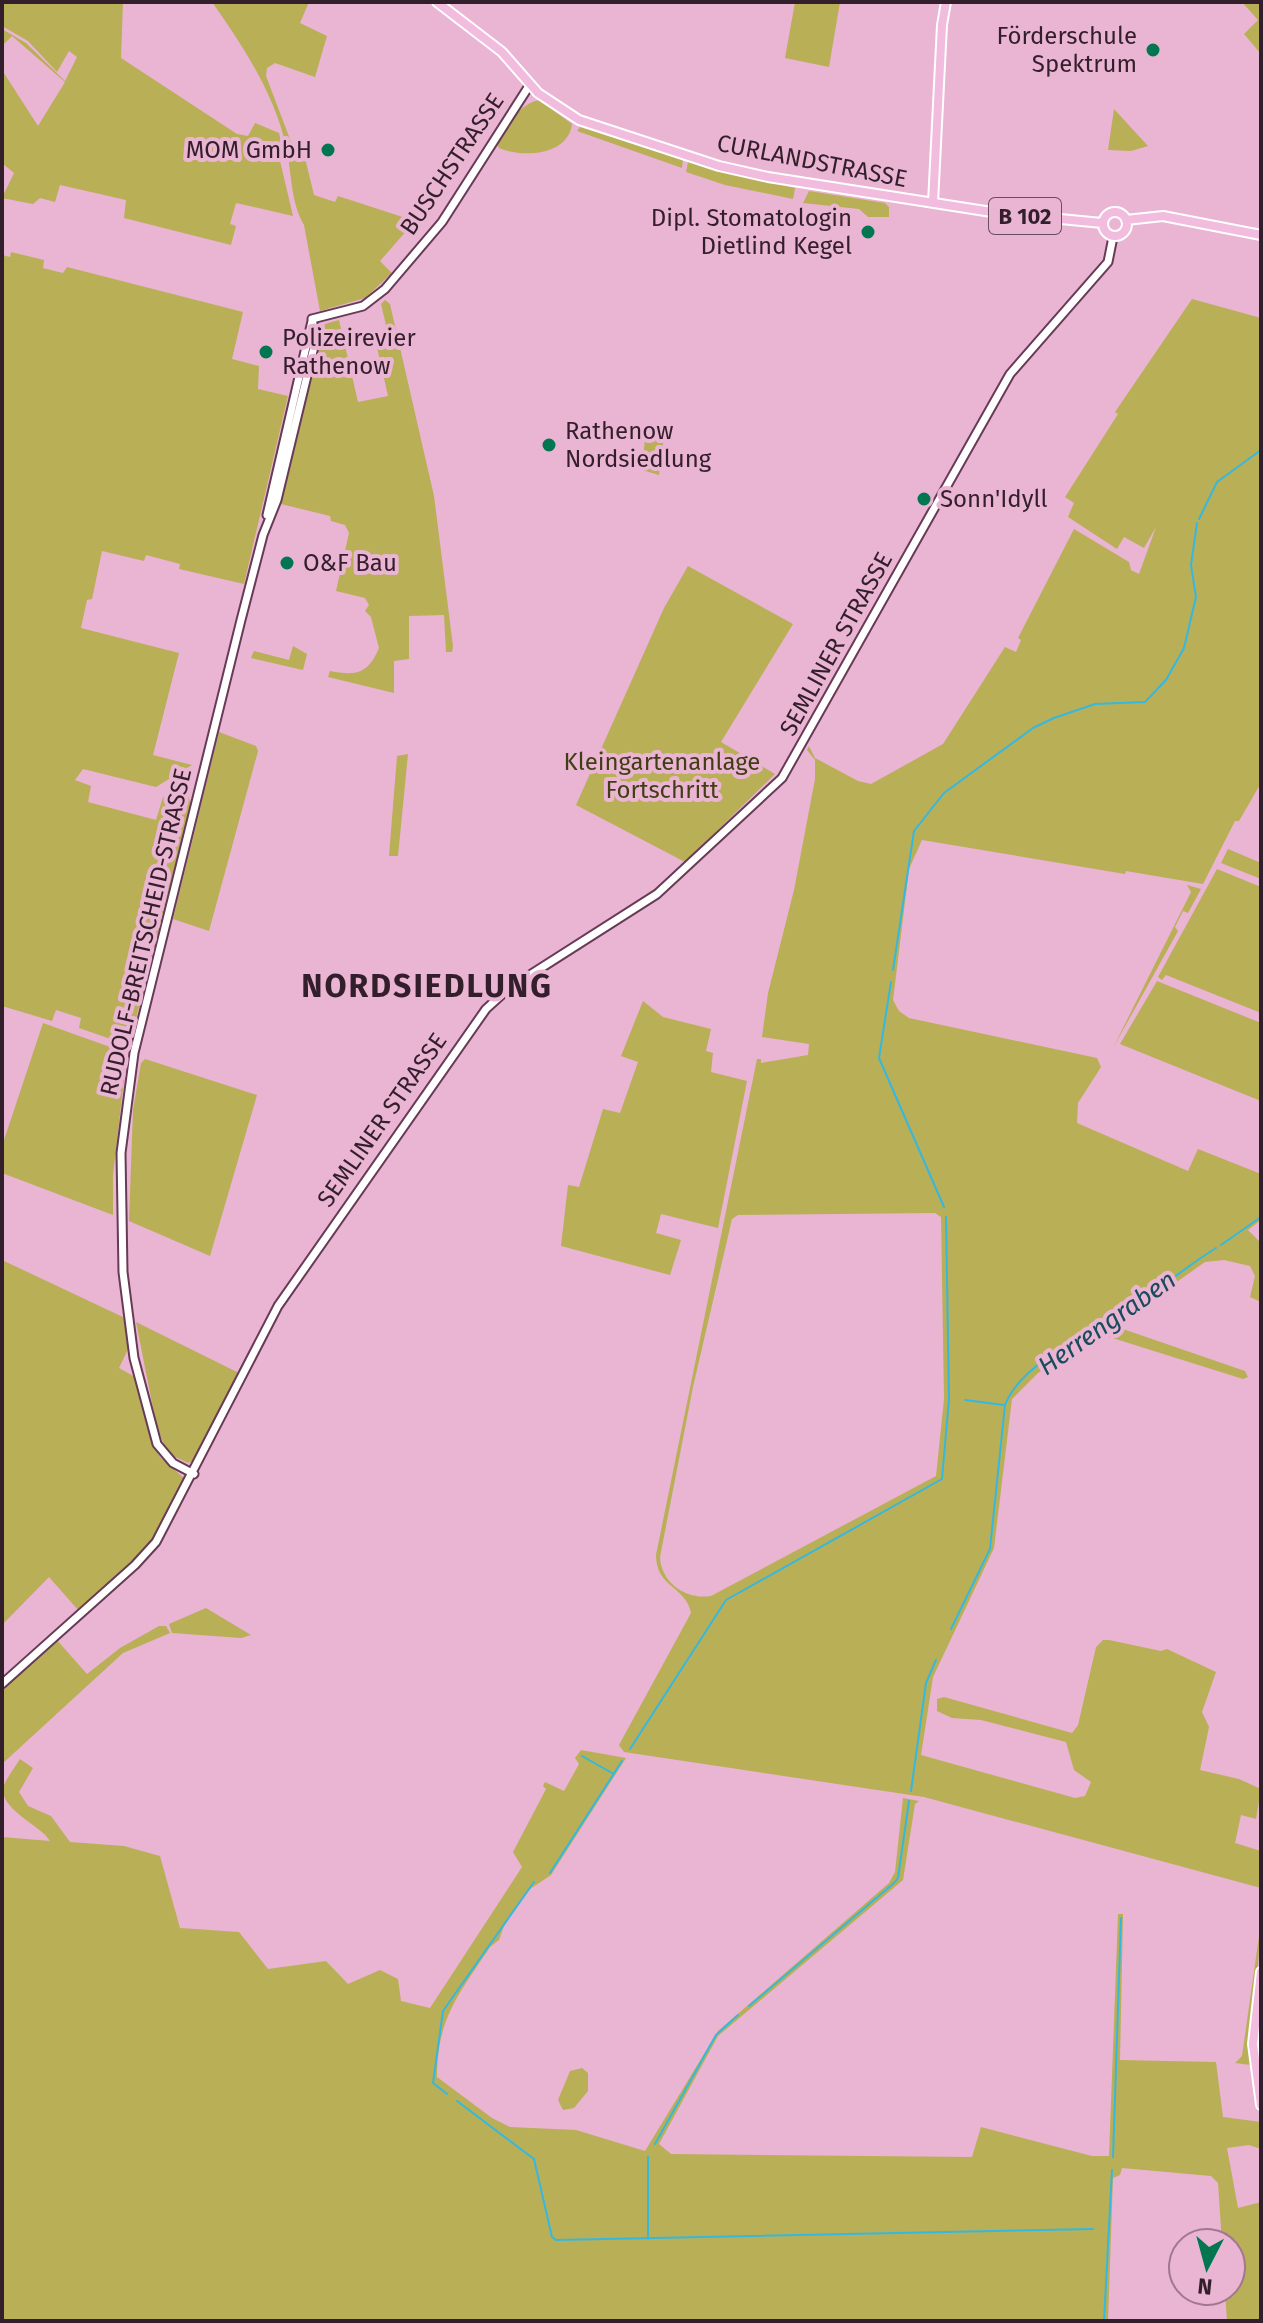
<svg xmlns="http://www.w3.org/2000/svg" width="1263" height="2323" viewBox="0 0 1263 2323" font-family="'Fira Sans',sans-serif">
<rect width="100%" height="100%" fill="#eab4d3"/>
<path fill="#b9af57" fill-rule="evenodd" d="M2 2H123L121 58 237 134 248 136 255 123 279 133 282 146 280 161 293 216 236 203 230 224 236 226 231 245 124 218 126 200 60 185 55 202 40 198 33 204 2 198 14 173 2 163V70L38 126 65 82 12 36 2 46V29L26 43 65 81 77 57 69 51 57 72 28 41 2 26Z
M212 2H309L300 23 327 36 315 77 275 63 267 68 266 76 293 147 306 162 314 195 335 202 338 196 415 221 380 261 392 273 365 298 320 311 304 225C290 201 292 172 286 146 274 93 243 46 212 2Z
M795 2H840L829 67 785 58Z
M1242 2H1261V54L1244 34 1258 20Z
M539 100 572 124C568 156 522 158 499 148L497 144C509 125 517 105 539 100Z
M1114 109 1148 146 1131 151 1108 150Z
M580 127 683 160 682 168 577 131Z
M688 162 795 188 793 199 725 185 686 172Z
M809 191 885 203 889 207V217H868L859 209 803 203Z
M11 252 44 260 43 268 63 273 67 267 243 312 232 359 259 366 258 389 288 396 244 584 179 569 180 564 146 555 144 561 102 551 92 599 87 600 81 628 179 653 153 755 192 765 156 787 83 769 75 780 91 786 88 802 156 820 163 797 186 792 191 803 130 1042 122 1043 79 1028 81 1018 56 1010 52 1021 2 1006V255L10 257Z
M1192 299 1261 318V783L1239 821H1235L1203 884 1126 871 1125 874 922 840 909 869 893 1000 899 1011 909 1018 1097 1058 1101 1067 1078 1103 1077 1123 1188 1171 1198 1149 1261 1174V1220L1248 1230 1261 1243V1302L1250 1297 1255 1276 1250 1266 1224 1260 1205 1262 1117 1324 1120 1328 1245 1371 1248 1377 1243 1379 1103 1335 1038 1373 1012 1399 994 1548 933 1677 921 1755 1075 1798 1085 1796 1091 1782 1074 1770 1066 1742 981 1720 952 1718 937 1711V1699L944 1697 1072 1733 1078 1725 1096 1647 1103 1640H1109L1161 1651 1167 1649 1216 1672 1202 1712 1209 1727 1200 1770 1239 1779 1261 1789 1256 1819 1241 1815 1235 1843 1261 1851V1888L924 1797 624 1752 619 1745 691 1613C686 1586 656 1588 656 1555L757 1059H761V1063L808 1055 809 1044 762 1037 768 993 794 890 815 779V760L807 750 809 746 815 758 858 781 871 784 943 744 1005 647 1016 652 1021 640 1018 638 1074 529 1129 562 1131 570 1139 574 1156 527 1144 548 1124 537 1117 549 1068 517 1074 503 1065 497 1118 414 1115 412ZM935 1213 941 1217 944 1399 936 1476 711 1596C686 1600 661 1583 660 1557L693 1387 732 1219 738 1215Z
M385 300 390 304 434 496 453 646 452 652H446L444 615 409 616V659L394 661V693L328 677 330 671C356 676 368 674 379 648L371 617 365 611 369 605 365 598 336 591 349 533 345 525 331 521 330 516 281 504 325 324 339 320 358 402 388 396 376 343 389 338 381 304Z
M646 428 665 430 659 475 642 470Z
M688 566 793 624 721 742 775 774 685 862 576 805 664 608Z
M293 646 307 654 303 670 251 658 254 651 289 660Z
M219 732 256 746 258 751 209 931 173 919Z
M408 754 398 856H389L397 756Z
M1228 849 1261 863V879L1221 863Z
M1217 869 1261 887V1013L1166 975 1162 980 1158 977Z
M1187 885 1201 889 1188 913 1183 911 1175 927 1178 931 1113 1048 1191 892Z
M1157 981 1261 1023V1101L1120 1044Z
M643 1001 663 1017 711 1029 706 1051 713 1053 711 1072 747 1081 718 1228 661 1214 656 1233 681 1240 670 1275 561 1246 568 1185 579 1187 603 1109 620 1113 638 1062 621 1056Z
M43 1023 127 1053 113 1175V1215L2 1173V1146Z
M145 1059 257 1095 210 1256 129 1221 133 1110 141 1063Z
M2 1260 125 1318 129 1347 119 1368 135 1377 153 1445 160 1457 186 1480 154 1540 79 1611 49 1577 2 1625Z
M136 1322 239 1373 198 1458 188 1463 167 1453 156 1423Z
M206 1608 251 1635 241 1638 172 1633 169 1624Z
M159 1626H166L170 1633 123 1653 2 1764V1687L56 1639 87 1674 120 1648Z
M581 1750 626 1758 551 1875 530 1889 506 1920 499 1940 490 1947C459 1994 437 2018 437 2077L492 2118 510 2127 576 2130 645 2151 718 2031 889 1883 895 1872 903 1798 919 1801 915 1804 903 1880 718 2036 659 2144 671 2154 972 2157 981 2127 1092 2156H1109L1118 1914H1123L1120 2060 1216 2062 1223 2117 1261 2122V2149L1249 2145 1227 2148 1238 2208 1261 2202V2321H1227L1225 2291H1231V2243H1222L1218 2183 1211 2176 1122 2168 1120 2175 1113 2178 1108 2321H2V1837L50 1841C41 1825 0 1810 3 1787 7 1778 14 1768 20 1759L33 1768 19 1792 28 1806 51 1816 70 1842 124 1846 160 1856 180 1928 239 1932 268 1969 326 1961 348 1984 380 1970 398 1979 401 2001 430 2008 522 1867 513 1852 546 1789 543 1786 545 1782 564 1791 579 1764 575 1758Z
M1261 1922 1251 2065 1235 2063 1242 2056Z
M582 2068 588 2073V2091L574 2108 563 2110 558 2100 570 2071Z"/>
<g fill="none" stroke-linecap="round" stroke-linejoin="round">
<path stroke="#35b8e0" stroke-width="2" d="M1199 519 1217 482 1261 450
M893 970 914 831 944 793 1033 728 1054 718 1095 704 1145 702 1166 680 1184 648 1196 597 1191 565 1197 523
M891 982 879 1058 944 1207
M1221 1245 1261 1217
M965 1400 1004 1405
M951 1629 990 1549 1005 1405C1023 1360 1087 1338 1125 1312 1156 1292 1184 1268 1216 1248
M630 1749 726 1600 942 1479 949 1399 946 1217
M582 1756 612 1773
M911 1791 926 1683 936 1660
M550 1873 622 1761
M749 2006 894 1883 898 1878 909 1801
M447 2094 433 2083 443 2011 534 1882
M457 2101 534 2159 552 2237 556 2240 1093 2229
M655 2144 716 2035 738 2015
M648 2157V2239
M1113 2157 1121 1918
M1104 2321 1112 2170"/>
<defs>
<path id="minor" d="M312 319 363 306 385 289 442 222 529 86
M267 515 312 321
M194 1474 173 1463 157 1444 134 1358 123 1272 121 1153 134 1053 241 620 263 535 277 500 313 351 316 338 312 319
M2 1684 135 1565 156 1542 278 1306 486 1009 508 989 657 894 782 778 1010 374 1108 262 1113 237"/>
<path id="major" d="M437 2 502 52 538 93 579 120 719 166 768 177 998 213 1102 223
M933 203 942 25 946 2
M1103 224a12 12 0 1 1 24 0a12 12 0 1 1-24 0Z
M1126 220 1163 216 1261 235
M1261 1972 1253 2044 1261 2105"/>
</defs>
<use href="#minor" stroke="#673a56" stroke-width="11"/>
<use href="#major" stroke="#fff" stroke-width="12"/>
<use href="#minor" stroke="#fff" stroke-width="7"/>
<use href="#major" stroke="#f1bcdd" stroke-width="8"/>
</g>
<g fill="#017651" stroke="#eab4d3" stroke-width="3">
<circle cx="1153" cy="50" r="8"/>
<circle cx="328" cy="150" r="8"/>
<circle cx="868" cy="232" r="8"/>
<circle cx="266" cy="352" r="8"/>
<circle cx="549" cy="445" r="8"/>
<circle cx="924" cy="499" r="8"/>
<circle cx="287" cy="563" r="8"/>
</g>
<g text-anchor="middle" dominant-baseline="central" stroke-width="8" stroke-linejoin="round" paint-order="stroke">
<rect fill="#eab4d3" stroke="#6a4c5d" stroke-width="2" x="989" y="198" width="72" height="36" rx="6"/>
<g font-size="22" font-weight="bold" fill="#331f2b">
<text x="1025" y="216">B 102</text>
</g>
<g font-size="24" fill="#331f2b" stroke="#eab4d3" text-anchor="start">
<text x="1137" y="36" text-anchor="end">Förderschule<tspan x="1137" dy="28">Spektrum</tspan></text>
<text x="312" y="150" text-anchor="end">MOM GmbH</text>
<text x="852" y="218" text-anchor="end">Dipl. Stomatologin<tspan x="852" dy="28">Dietlind Kegel</tspan></text>
<text x="282" y="338">Polizeirevier<tspan x="282" dy="28">Rathenow</tspan></text>
<text x="565" y="431">Rathenow<tspan x="565" dy="28">Nordsiedlung</tspan></text>
<text x="940" y="499">Sonn'Idyll</text>
<text x="303" y="563">O&amp;F Bau</text>
</g>
<g font-size="24" fill="#331f2b" stroke="#eab4d3">
<text transform="translate(812 161) rotate(11)">CURLANDSTRASSE</text>
<text transform="translate(452 164) rotate(-56)">BUSCHSTRASSE</text>
<text transform="translate(836 644) rotate(-61)">SEMLINER STRASSE</text>
<text transform="translate(146 932) rotate(-77)">RUDOLF-BREITSCHEID-STRASSE</text>
<text transform="translate(382 1120) rotate(-55)">SEMLINER STRASSE</text>
</g>
<g font-size="24" fill="#423e13" stroke="#eab4d3">
<text x="662" y="762">Kleingartenanlage<tspan x="662" dy="28">Fortschritt</tspan></text>
</g>
<g font-size="26" font-style="italic" fill="#174c5c" stroke="#eab4d3">
<text transform="translate(1107 1323) rotate(-35)">Herrengraben</text>
</g>
<g font-size="32" font-weight="bold" letter-spacing="2" fill="#331f2b" stroke="#eab4d3">
<text x="427" y="986">NORDSIEDLUNG</text>
</g>
</g>
<rect width="1263" height="2323" fill="none" stroke="#331f2b" stroke-width="8"/>
<g transform="translate(1207 2267) rotate(186)"><circle r="38" fill="#eab4d3" stroke="#a17890" stroke-width="2"/>
<path d="M0-6L14 30L0 20L-14 30Z" fill="#017651"/>
<text y="-12" font-size="22" font-weight="bold" text-anchor="middle" fill="#331f2b">N</text>
</g>
</svg>
